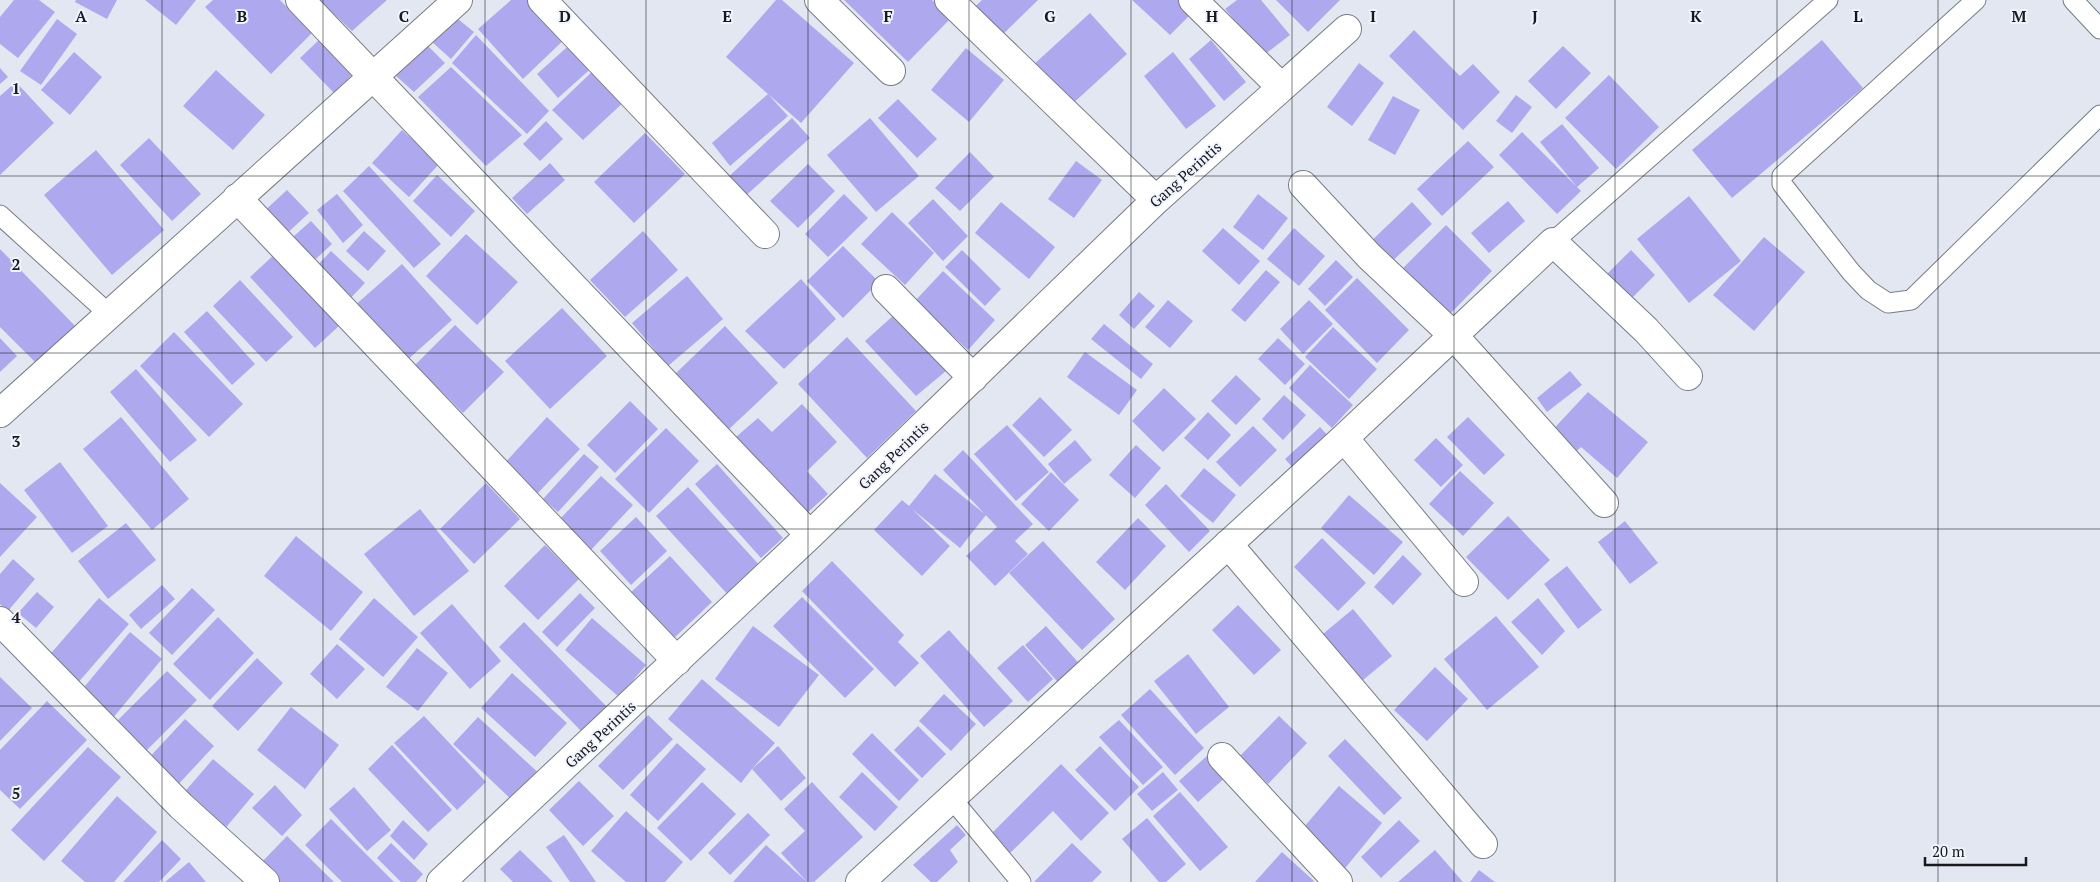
<svg xmlns="http://www.w3.org/2000/svg" width="2100" height="882" viewBox="0 0 2100 882" font-family="'PT Serif',serif">
<rect width="100%" height="100%" fill="#e3e7f1"/>
<path fill="#aea9ef" d="M14 0H39L55 12 18 58 0 44V17Z
M76 0H117L107 19 75 2Z
M145 0H196L176 25Z
M213 0H280L312 33 271 74 205 7Z
M319 0H387L352 31Z
M511 0H537L571 33 523 79 478 29Z
M776 0H782L854 63 801 123 726 57Z
M844 0H932L951 18 908 62Z
M982 0H1038L996 41 969 12Z
M1132 0H1183L1194 11 1170 35Z
M1237 0H1261L1290 35 1264 55 1225 9Z
M1276 0H1340L1308 32Z
M1090 13 1127 54 1069 107 1032 66Z
M453 15 474 32 451 59 431 41Z
M57 19 77 34 41 85 20 71Z
M1414 30 1460 76 1473 64 1500 92 1463 130 1389 56Z
M476 35 549 111 527 134 452 63Z
M323 36 356 71 334 93 300 58Z
M575 40 596 64 558 98 537 74Z
M1211 40 1246 82 1224 101 1189 59Z
M1822 40 1863 88 1732 198 1692 150Z
M426 44 445 63 414 92 395 75Z
M1563 46 1591 73 1556 109 1528 81Z
M966 48 1004 80 969 122 931 90Z
M74 52 102 77 70 115 41 90Z
M1173 52 1216 106 1186 129 1144 76Z
M1359 63 1384 83 1352 126 1327 107Z
M451 67 522 135 486 166 418 97Z
M0 68 8 77 0 84Z
M596 68 627 99 583 140 552 110Z
M216 70 265 115 233 150 183 106Z
M1609 75 1659 127 1616 169 1565 118Z
M16 82 54 123 0 175V96Z
M768 94 788 116 730 166 712 143Z
M1516 95 1532 107 1512 133 1496 121Z
M1393 96 1420 110 1395 155 1368 140Z
M898 99 937 139 917 158 878 118Z
M792 118 810 138 742 199 725 180Z
M870 118 919 176 876 212 827 155Z
M546 121 563 139 540 161 523 144Z
M1562 124 1599 168 1577 187 1540 142Z
M402 130 439 164 409 197 372 163Z
M1522 132 1581 191 1557 214 1499 155Z
M645 133 685 174 634 223 594 182Z
M149 138 201 194 172 221 120 165Z
M1468 141 1494 167 1442 216 1417 189Z
M96 150 164 230 112 275 44 195Z
M970 152 994 177 960 211 935 188Z
M1076 161 1102 180 1074 218 1048 199Z
M550 163 565 180 527 214 512 198Z
M808 164 835 191 798 228 770 201Z
M369 166 441 244 414 268 343 191Z
M437 175 475 211 451 237 413 201Z
M287 190 309 213 282 238 261 214Z
M337 194 363 225 343 243 317 210Z
M844 194 868 218 828 257 805 234Z
M1258 194 1288 218 1263 250 1233 227Z
M1689 196 1741 261 1689 303 1637 239Z
M933 199 968 236 943 261 908 223Z
M1508 201 1525 221 1489 253 1471 233Z
M1001 202 1055 247 1029 279 975 233Z
M1412 202 1432 224 1387 266 1367 245Z
M892 212 934 253 905 285 861 244Z
M311 221 332 244 306 268 285 244Z
M1446 225 1492 271 1449 315 1402 269Z
M1223 228 1260 261 1239 285 1202 251Z
M1294 228 1325 256 1299 286 1267 259Z
M364 231 386 251 368 271 346 251Z
M643 231 678 270 625 317 590 280Z
M466 234 518 282 477 325 426 276Z
M1764 237 1805 272 1754 331 1713 295Z
M843 246 879 282 843 318 807 281Z
M0 249 83 334 45 372 0 327Z
M962 250 1001 289 985 306 945 267Z
M1631 250 1655 275 1631 299 1607 274Z
M331 251 365 283 345 304 311 272Z
M275 254 340 325 315 348 250 277Z
M1336 260 1353 277 1325 306 1308 289Z
M402 264 452 320 404 363 353 307Z
M1266 270 1280 282 1245 322 1231 310Z
M943 271 995 320 968 350 915 301Z
M687 276 723 319 668 366 632 323Z
M1357 278 1409 330 1377 363 1325 310Z
M801 279 836 319 784 369 745 331Z
M240 280 293 337 266 362 213 306Z
M1139 292 1155 306 1134 329 1119 315Z
M1168 300 1193 321 1170 348 1145 327Z
M1309 300 1333 324 1303 354 1280 329Z
M562 308 607 356 550 409 505 361Z
M207 311 255 364 232 385 184 332Z
M895 314 946 371 916 396 865 341Z
M1104 324 1153 364 1141 379 1091 339Z
M455 325 504 372 463 413 415 365Z
M725 326 778 383 727 431 674 375Z
M1333 327 1377 369 1349 399 1305 357Z
M174 332 243 404 209 437 140 366Z
M847 337 916 411 867 458 798 384Z
M0 338 17 356 0 372Z
M1278 338 1305 364 1285 385 1258 359Z
M1085 352 1137 390 1119 415 1067 377Z
M1310 365 1353 405 1332 428 1289 388Z
M136 369 197 440 170 462 110 392Z
M1570 371 1582 385 1547 412 1537 398Z
M1236 375 1261 399 1236 425 1211 401Z
M1164 388 1196 419 1163 452 1132 421Z
M1588 392 1648 442 1617 478 1581 447 1569 458 1546 437Z
M1284 395 1306 415 1283 440 1262 419Z
M1040 397 1072 430 1044 457 1012 425Z
M630 401 658 429 615 473 587 445Z
M802 404 837 442 807 471 828 494 807 513 736 437 758 418 772 432Z
M1208 412 1231 435 1208 460 1184 438Z
M121 417 189 499 152 530 83 449Z
M547 417 580 449 534 497 502 466Z
M1468 417 1505 455 1484 475 1447 437Z
M1007 425 1049 472 1016 501 974 454Z
M1253 426 1277 450 1240 487 1216 462Z
M1320 427 1332 440 1296 471 1285 459Z
M666 428 699 461 649 513 615 479Z
M1436 438 1463 465 1441 487 1414 460Z
M1075 440 1092 460 1064 484 1048 464Z
M1136 445 1161 468 1135 498 1109 475Z
M963 450 1033 524 1015 541 1028 554 995 586 966 556 997 527 943 470Z
M584 454 599 467 558 512 543 499Z
M60 462 108 526 72 553 24 490Z
M717 464 783 538 761 558 695 484Z
M1204 468 1236 495 1213 523 1180 496Z
M1460 471 1494 503 1463 536 1429 504Z
M1051 472 1079 500 1049 531 1021 504Z
M935 474 986 515 960 548 912 509 950 546 922 576 874 530 902 500 909 506Z
M601 476 633 505 591 550 559 520Z
M0 483 37 517 0 557Z
M486 483 520 519 474 564 440 529Z
M1166 484 1210 531 1189 552 1145 505Z
M688 487 762 568 730 597 656 516Z
M1349 495 1403 542 1374 575 1321 528Z
M420 509 469 571 414 616 364 554Z
M1508 516 1550 560 1508 600 1466 557Z
M636 517 667 551 631 585 600 551Z
M1138 518 1166 546 1125 590 1096 562Z
M1625 521 1658 563 1630 584 1598 542Z
M126 523 156 560 108 599 78 561Z
M296 536 363 592 331 631 264 576Z
M1322 538 1366 583 1338 611 1294 567Z
M1043 541 1115 619 1082 650 1009 573Z
M545 545 579 579 538 620 504 586Z
M1403 555 1422 574 1393 605 1374 587Z
M670 556 712 602 672 640 629 594Z
M13 559 35 579 8 611 0 604V574Z
M832 561 904 635 898 642 919 663 895 687 802 591Z
M1567 566 1602 610 1578 629 1544 584Z
M162 585 175 599 141 629 129 615Z
M192 588 215 610 172 655 149 633Z
M37 592 54 607 36 628 18 613Z
M580 593 595 608 557 647 542 632Z
M802 597 874 669 845 698 773 626Z
M99 598 129 624 76 685 46 659Z
M374 598 418 637 383 677 339 639Z
M1538 598 1565 631 1542 655 1511 622Z
M452 604 501 661 470 689 420 633Z
M1238 605 1281 650 1254 675 1212 630Z
M1353 609 1392 656 1357 685 1318 638Z
M1496 616 1539 667 1487 710 1444 659Z
M218 617 254 653 210 700 173 664Z
M592 618 646 665 619 697 565 650Z
M524 622 607 707 582 732 499 647Z
M753 626 819 675 779 727 715 679Z
M1046 626 1084 669 1063 688 1025 645Z
M949 630 1013 701 984 727 920 656Z
M130 632 162 659 112 719 80 692Z
M337 644 365 669 337 699 310 674Z
M1023 645 1053 679 1028 702 997 668Z
M417 648 448 673 418 711 386 687Z
M1188 654 1229 707 1196 734 1154 681Z
M257 658 283 683 238 731 212 706Z
M1435 667 1468 699 1427 741 1394 710Z
M167 671 197 700 145 752 115 723Z
M512 673 567 723 535 757 481 708Z
M0 677 32 708 0 741Z
M702 679 775 743 752 769 778 746 806 778 781 801 752 769 741 783 668 719Z
M1150 689 1204 748 1175 775 1121 715Z
M944 694 976 724 951 751 919 721Z
M47 701 87 740 20 809 0 790V750Z
M291 707 339 745 305 789 257 750Z
M648 715 673 739 623 790 598 766Z
M424 716 486 782 457 810 394 743Z
M1279 716 1307 743 1268 784 1240 756Z
M478 717 544 778 518 806 453 744Z
M185 719 214 746 174 789 145 762Z
M1119 720 1163 767 1143 785 1099 737Z
M918 726 946 754 922 778 894 750Z
M872 733 919 780 899 801 852 754Z
M1345 739 1402 798 1384 815 1328 756Z
M677 743 706 769 658 821 630 795Z
M392 745 452 810 428 832 368 769Z
M1100 746 1139 787 1115 811 1075 770Z
M88 747 121 777 44 861 11 830Z
M1208 755 1227 776 1198 802 1179 781Z
M213 759 254 794 223 831 181 796Z
M1061 764 1109 813 1081 841 1053 811 1010 853 991 834Z
M862 772 898 807 875 831 839 797Z
M1163 772 1178 790 1152 811 1137 794Z
M579 781 614 816 583 846 549 810Z
M702 782 736 814 691 861 657 828Z
M812 782 863 837 814 882H807L781 853 805 831 784 809Z
M275 785 302 815 282 836 252 808Z
M1339 786 1382 823 1342 872 1298 834Z
M354 787 391 830 367 851 329 809Z
M1180 792 1228 847 1200 871 1153 816Z
M117 796 157 832 114 882H85L61 861Z
M626 811 683 862 665 882H626L591 851Z
M748 813 770 835 730 875 708 853Z
M1147 818 1186 864 1166 882H1159L1122 839Z
M331 819 394 882H342L305 845Z
M403 820 428 844 414 860 390 836Z
M1399 820 1420 841 1381 878 1361 857Z
M957 825 966 835 950 850 958 862 937 882H931L913 865Z
M564 835 596 882H570L546 847Z
M287 836 334 882H277L259 865Z
M162 840 181 859 159 882H123Z
M391 843 423 874 416 882H401L377 858Z
M1072 843 1102 872 1092 882H1034Z
M766 845 807 882H733Z
M520 850 553 882H513L500 869Z
M1435 850 1463 882H1398Z
M1282 852 1314 881 1313 882H1255Z
M189 862 206 882H165Z
M1479 870 1495 882H1470Z"/>
<g fill="none" stroke-linecap="round" stroke-linejoin="round">
<defs>
<path id="service" d="M1976 0 1782 176V184L1851 272 1868 290 1888 303 1911 300 2100 115
M2073 0 2100 29
M0 215 110 315
M1553 242 1828 0
M952 799 1021 882"/>
<path id="minor" d="M300 0 810 535
M542 0 765 234
M819 0 891 71
M949 0 1156 200
M1193 0 1281 87
M1303 185 1369 256 1454 336 1604 503
M237 198 677 661
M886 289 973 378
M0 413 458 0
M1344 438 1464 582
M1228 544 1483 844
M0 621 181 806 265 882
M1222 757 1338 882
M441 882 810 535 1156 200 1347 29
M860 882 1344 438 1553 242 1646 330 1688 376"/>
</defs>
<use href="#service" stroke="#797c85" stroke-width="21"/>
<use href="#minor" stroke="#797c85" stroke-width="30"/>
<use href="#service" stroke="#fff" stroke-width="19"/>
<use href="#minor" stroke="#fff" stroke-width="28"/>
</g>
<path fill="none" stroke="#18191d" stroke-width="1" stroke-opacity="0.55" d="M162 0V882M323 0V882M485 0V882M646 0V882M808 0V882M969 0V882M1131 0V882M1292 0V882M1454 0V882M1615 0V882M1777 0V882M1938 0V882M0 176H2100M0 353H2100M0 529H2100M0 706H2100"/>
<g text-anchor="middle" dominant-baseline="central" stroke-width="4" stroke-linejoin="round" paint-order="stroke">
<g font-size="15" fill="#18191d" stroke="#f1f4fe">
<text transform="translate(1185 174) rotate(-42)">Gang Perintis</text>
<text transform="translate(893 455) rotate(-44)">Gang Perintis</text>
<text transform="translate(600 734) rotate(-43)">Gang Perintis</text>
</g>
</g>
<g font-size="16" text-anchor="middle" font-weight="bold" fill="#18191d" stroke="#f1f4fe" stroke-width="4" stroke-linejoin="round" paint-order="stroke">
<text x="81" y="22">A</text>
<text x="242" y="22">B</text>
<text x="404" y="22">C</text>
<text x="565" y="22">D</text>
<text x="727" y="22">E</text>
<text x="888" y="22">F</text>
<text x="1050" y="22">G</text>
<text x="1212" y="22">H</text>
<text x="1373" y="22">I</text>
<text x="1535" y="22">J</text>
<text x="1696" y="22">K</text>
<text x="1858" y="22">L</text>
<text x="2019" y="22">M</text>
<text x="16" y="94">1</text>
<text x="16" y="270">2</text>
<text x="16" y="447">3</text>
<text x="16" y="623">4</text>
<text x="16" y="799">5</text>
</g>
<path d="M1925 857v8h101v-8" fill="none" stroke="#18191d" stroke-width="2.5"/>
<text x="1932" y="857" font-size="15" fill="#18191d" stroke="#f1f4fe" stroke-width="4" paint-order="stroke">20 m</text>
</svg>
